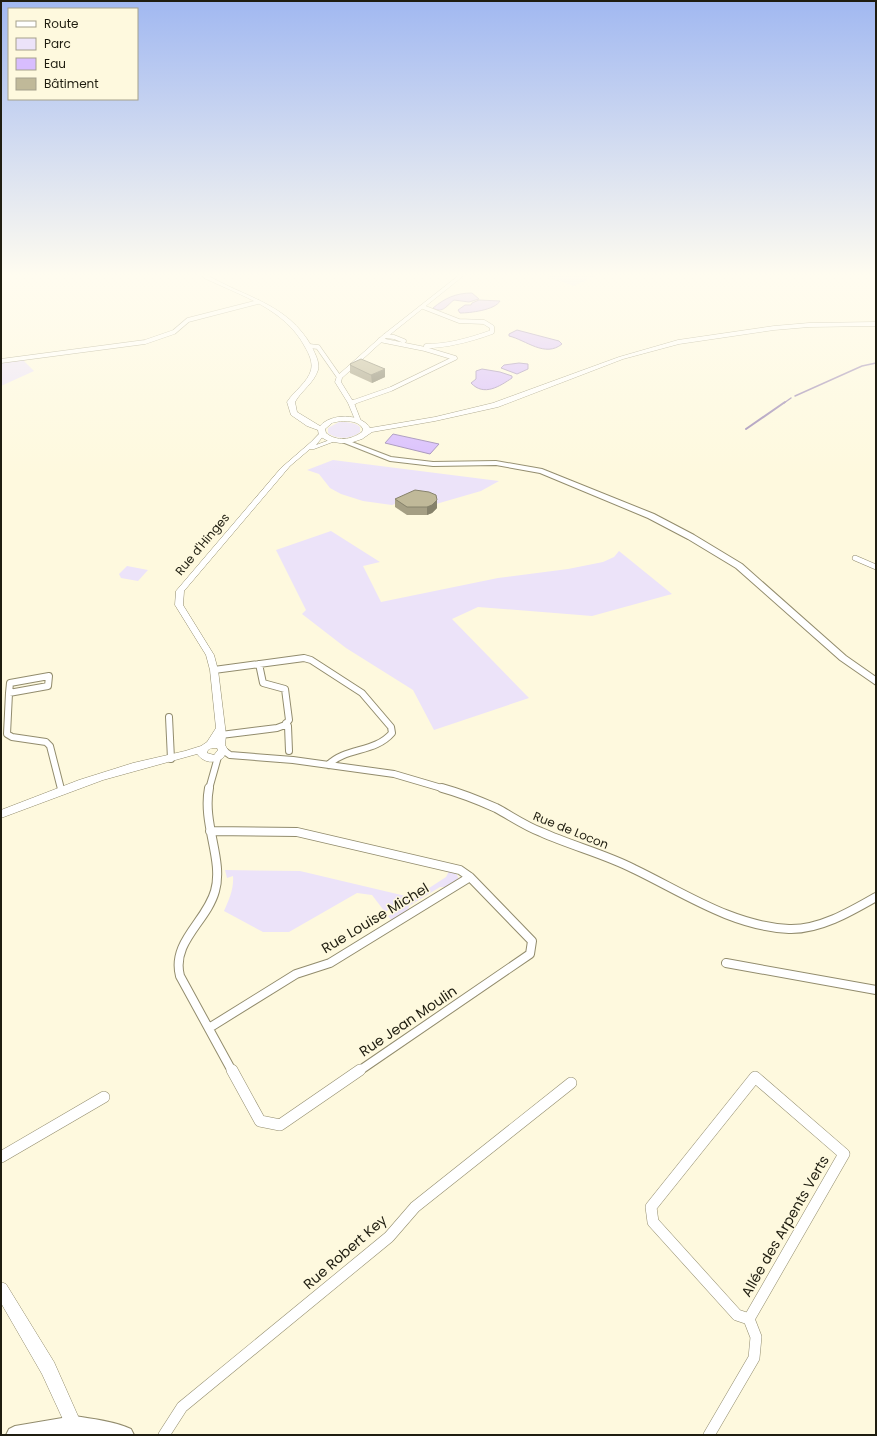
<svg xmlns="http://www.w3.org/2000/svg" width="877" height="1436" viewBox="0 0 877 1436" font-family="Poppins,sans-serif">
<rect width="100%" height="100%" fill="#fef9de"/>
<path fill="#ece3f9" d="M537 273H602L574 286Z
M25 359 24 361 34 371 1 386V363Z
M339 422C347 422 354 422 360 427V432C352 439 336 440 328 433V428Z
M333 460 499 481 481 491 436 504 415 497 392 505 363 501 341 494 330 488 319 474 307 470Z
M331 531 380 562 363 566 381 602 498 578 568 569 603 562 614 557 619 551 672 594 592 616 478 607 452 619 529 698 434 730 413 690 346 648 302 614 306 610 276 550Z
M127 566 148 570 138 581 121 578 119 574Z
M225 870 300 871 414 898 446 877 449 871 456 873 459 879 446 887H440L409 906 408 911 392 921 388 916 393 913 390 909 385 912 372 895 357 893 289 932H263L224 911C229 900 234 889 233 876L227 878Z"/>
<path fill="#d8bdfe" stroke="#a08db7" d="M472 293 479 299 469 302 454 300C447 305 443 314 433 308 445 298 456 293 472 293Z
M479 300 500 301C495 310 470 313 460 313L458 310 465 305H471L472 303Z
M517 330 559 341 562 344C545 358 526 340 509 336V334Z
M519 363 528 364V369L517 374 501 368 504 365Z
M482 369 500 372 512 376V378C500 386 484 397 471 383L476 379V371Z
M393 434 439 444 430 454 385 443Z"/>
<g fill="none" stroke-linecap="round" stroke-linejoin="round">
<path stroke="#a08db7" stroke-width="1.5" d="M795 396 862 366 876 363
M784 403 791 398"/>
<path stroke="#a08db7" stroke-width="2" d="M746 429 785 402"/>
<defs>
<path id="minor-far4" d="M423 307 459 321 484 322 492 327V332C470 340 449 346 426 346
M385 336 394 337 404 341
M309 346 318 347 339 377
M1 361 145 342 174 332 188 320 258 302
M351 403 391 389 455 358 425 349 380 340"/>
<path id="minor-far3" d="M351 403 354 402
M855 558 876 567"/>
<path id="minor-far2" d="M214 670 304 658 311 660 362 693 391 727 392 733C375 753 346 747 328 765
M49 676 48 686 9 693 10 683Z
M9 693 7 734 12 737 46 742 50 746 61 789
M169 717 171 759
M286 723 288 726 289 751
M221 735 277 728 285 725 289 720 285 689 263 683 259 664
M223 750 230 755 293 760 394 774 445 789
M209 789 218 757"/>
<path id="minor-far1" d="M209 788C202 824 224 860 215 891 207 921 171 942 180 976L232 1071
M442 788C460 793 478 800 496 808 511 816 525 826 541 832 572 846 605 854 634 869 684 893 732 926 789 929 819 930 850 912 876 897
M210 831 297 832 460 870 470 877 532 941 530 954 359 1071
M726 963 876 990
M209 1028 296 974 330 963 470 877"/>
<path id="minor" d="M232 1070 260 1121 280 1125 360 1070
M755 1077 844 1154 749 1319 737 1315 653 1222 651 1207Z
M1 1157 104 1097
M164 1435 182 1407 389 1237 415 1207 571 1083
M709 1435 754 1358 756 1337 749 1319"/>
<path id="tertiary" d="M462 273H467L387 337 342 378 341 382 354 403 361 421 356 422 348 403 335 382 337 376 383 335Z
M320 433 325 434 316 445 335 438 338 440 314 449H310L290 466 184 591 183 605 214 655 218 670 226 735 225 745 228 750 223 758C214 764 204 763 197 754L103 780 1 818V810L79 780 133 763 185 751 201 746 207 742 216 728 210 670 206 655 175 605 176 591 281 468 311 442ZM212 748H217L218 750 214 755 207 753 208 750Z
M1 1282 6 1284 54 1362 82 1425 83 1435H67L66 1426 42 1374 1 1303Z"/>
<path id="secondary" d="M344 439 391 457 433 462 496 461 542 469 654 514 694 535 742 564 846 656 876 677V685L840 660 736 568 688 539 648 518 540 473 496 465 433 466 390 461 342 442 341 441Z
M74 1416C93 1419 113 1421 131 1429L134 1435H6L9 1429 15 1426Z"/>
<path id="primary" d="M197 273H204C244 298 287 302 312 347 315 354 320 362 318 370 314 383 301 391 295 402L297 412 320 426C331 413 361 413 370 428L435 417 493 403 619 357 678 340 774 326 809 323 876 322V326L809 327 774 330 679 344 623 359 498 407 435 421 372 432 362 439 350 443H340L328 441 319 436 318 430 307 426 291 415 287 402C294 391 308 382 311 370 313 362 309 354 305 347 285 309 242 296 206 279ZM341 421C349 421 359 421 363 429L362 432C351 440 337 442 326 433L325 429 332 423Z"/>
</defs>
<use href="#minor-far4" stroke="#928c6d" stroke-width="5"/>
<use href="#minor-far3" stroke="#928c6d" stroke-width="6"/>
<use href="#minor-far2" stroke="#928c6d" stroke-width="8"/>
<use href="#minor-far1" stroke="#928c6d" stroke-width="10"/>
<use href="#minor" stroke="#928c6d" stroke-width="12"/>
<use href="#tertiary" stroke="#928c6d" stroke-width="1"/>
<use href="#secondary" stroke="#928c6d" stroke-width="2"/>
<use href="#primary" stroke="#928c6d" stroke-width="1"/>
<use href="#minor-far4" stroke="#fff" stroke-width="4"/>
<use href="#minor-far3" stroke="#fff" stroke-width="5"/>
<use href="#minor-far2" stroke="#fff" stroke-width="6"/>
<use href="#minor-far1" stroke="#fff" stroke-width="8"/>
<use href="#minor" stroke="#fff" stroke-width="11"/>
<use href="#tertiary" fill="#fff" fill-rule="evenodd"/>
<use href="#secondary" fill="#fff" fill-rule="evenodd"/>
<use href="#primary" fill="#fff" fill-rule="evenodd"/>
</g>
<path fill="#a59f84" d="M350 364 385 377 372 383 350 373Z
M395 499 437 508 432 513 427 515H407L395 507Z"/>
<path fill="#86826b" d="M385 369V377L372 383 371 375Z
M437 500V508L432 513 427 515V507Z"/>
<path fill="#c0b999" stroke="#86826b" d="M361 359 385 369 371 375 350 365 351 364H350Z
M415 490 429 492 436 495 437 500 432 505 427 507H407L395 499Z"/>
<linearGradient id="sky" x2="0" y2="1"><stop stop-color="#a1b8f1"/><stop offset="0.58" stop-color="#fffcf0"/><stop offset="1" stop-color="#fffcf0" stop-opacity="0"/></linearGradient>
<rect width="877" height="474" fill="url(#sky)"/>
<g text-anchor="middle" dominant-baseline="central" stroke-width="3" stroke-linejoin="round" paint-order="stroke">
<g font-size="12" fill="#1f1d10" stroke="#fef9de">
<text transform="translate(202 544) rotate(-50)">Rue d'Hinges</text>
<text transform="translate(571 830) rotate(22)">Rue de Locon</text>
</g>
<g font-size="14" fill="#1f1d10" stroke="#fef9de">
<text transform="translate(375 918) rotate(-31)">Rue Louise Michel</text>
<text transform="translate(408 1021) rotate(-34)">Rue Jean Moulin</text>
<text transform="translate(785 1226) rotate(-60)">Allée des Arpents Verts</text>
<text transform="translate(345 1252) rotate(-41)">Rue Robert Key</text>
</g>
</g>
<rect width="877" height="1436" fill="none" stroke="#1f1d10" stroke-width="4"/>
<rect x="8" y="8" width="130" height="92" fill="#fef9de" stroke="#a5a18c"/>
<rect x="16" y="21" width="20" height="6" fill="#ffffff" stroke="#a5a18c"/>
<text x="44" y="28" font-size="12" fill="#1f1d10">Route</text>
<rect x="16" y="38" width="20" height="12" fill="#ece3f9" stroke="#a5a18c"/>
<text x="44" y="48" font-size="12" fill="#1f1d10">Parc</text>
<rect x="16" y="58" width="20" height="12" fill="#d8bdfe" stroke="#a5a18c"/>
<text x="44" y="68" font-size="12" fill="#1f1d10">Eau</text>
<rect x="16" y="78" width="20" height="12" fill="#c0b999" stroke="#a5a18c"/>
<text x="44" y="88" font-size="12" fill="#1f1d10">Bâtiment</text>
</svg>
